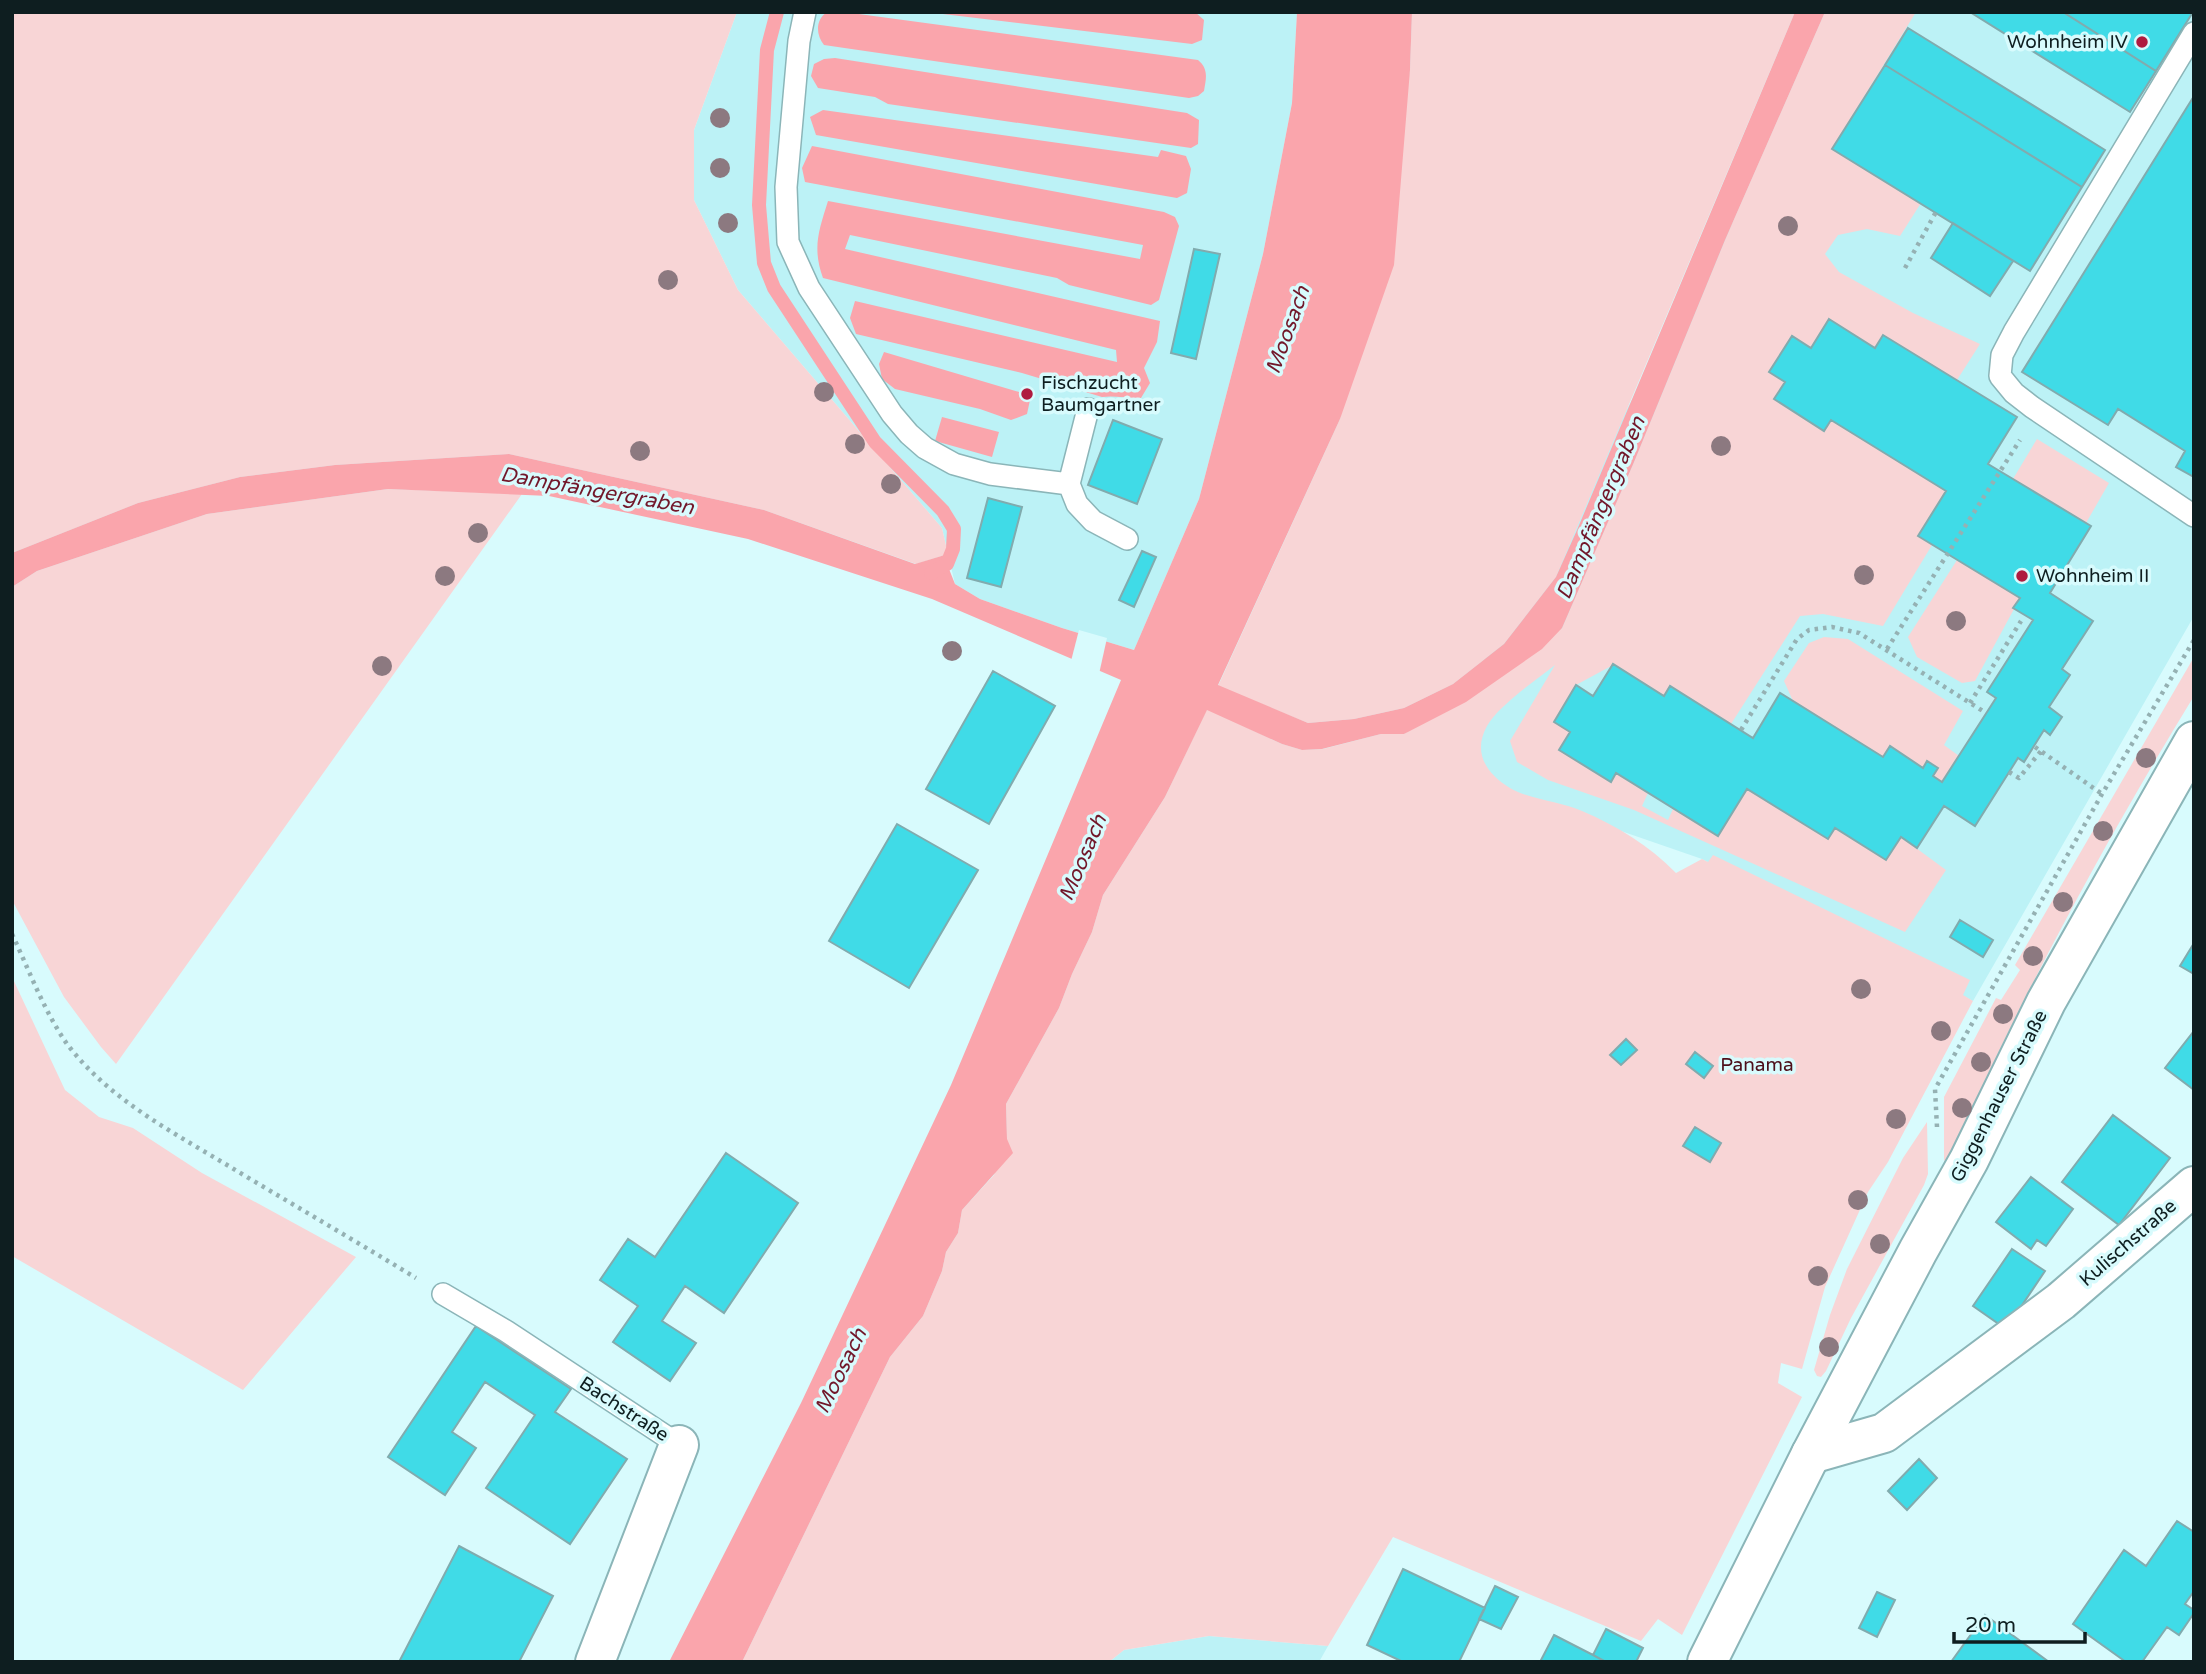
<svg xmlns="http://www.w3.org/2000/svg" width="2206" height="1674" viewBox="0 0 2206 1674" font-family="'Varela Round',sans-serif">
<rect width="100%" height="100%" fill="#d8fbfd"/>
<path fill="#bcf2f6" d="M737 12H1297L1292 103 1263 254 1199 499 1134 650 1062 628 980 599 955 584 942 528 738 290 694 200V130Z
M1853 12H2194V616L1973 1001 1702 859 1494 787 1447 725Z
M1209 1636 1328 1646 1319 1662H1109L1124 1650Z"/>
<path fill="#f8d5d6" d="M12 12H737L694 130V200L738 290 942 528 948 554 916 564 764 510 509 454 335 465 240 477 138 503 12 553Z
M1412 12H1795L1556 577 1504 644 1453 684 1404 708 1354 719 1308 723 1218 686 1340 419 1410 70Z
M1825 12H1916L1832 149 1921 203 1900 236 1867 229 1838 235 1825 254 1839 272 1913 313 1980 344 1957 380 1883 335 1875 348 1829 319 1811 348 1792 336 1785 382 1824 430 1831 420 1946 491 1919 536 1932 545 1883 626 1823 614 1800 616 1731 724 1671 686 1664 696 1613 665 1576 685 1554 722 1570 732 1560 751 1611 782 1616 773 1648 793 1642 806 1668 820 1673 809 1718 836 1747 789 1828 839 1835 828 1886 860 1901 837 1946 870 1905 932 1634 810 1548 780 1517 762 1510 741 1555 665C1536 680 1498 706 1487 726 1472 753 1487 774 1510 788 1528 799 1562 802 1582 811 1617 826 1650 846 1676 873L1702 859 1708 862 1713 855 1970 980 1963 995 1973 1001 1888 1162 1868 1192 1825 1287 1802 1369 1781 1363 1778 1383 1802 1397 1682 1635 1658 1619 1641 1641 1393 1537 1328 1646 1209 1636 1124 1650 1109 1662H742L890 1357 923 1316 942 1271 946 1252 958 1233 962 1210 994 1175 1007 1139 1006 1104 1059 1008 1072 974 1092 932 1103 895 1165 797 1207 709 1282 744 1302 750 1323 749 1381 734H1404L1562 628 1634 462 1725 240Z
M2037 439 2109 483 2086 523 2013 479Z
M388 489 522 494 116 1064 101 1047 64 997 12 900V587L37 571 207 514Z
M1957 560 2020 598 1975 681 1962 683 1917 657 1908 637Z
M1824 637 1848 639 1963 711 1944 745 1959 756 1942 782 1933 776 1938 768 1928 761 1923 768 1890 746 1883 757 1793 701 1784 681 1809 643Z
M2194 657V696C2102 846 2019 1001 1947 1163L1944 1160V1097L1996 998 2001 1000 2020 970 2015 965Z
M12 977 65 1090 99 1117 133 1128 202 1173 356 1257 243 1390 12 1256Z
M1927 1122 1928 1174 1924 1185 1851 1318 1826 1371 1821 1377 1817 1376 1814 1370 1830 1315 1847 1269 1903 1158Z"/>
<path fill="#faa5ac" d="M827 12H844L1198 60C1209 69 1206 79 1204 91L1198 96 1189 98 824 45C816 35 815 20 827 12Z
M926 12H1195L1204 20 1202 40 1192 44Z
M1297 12H1412L1410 70 1394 265 1340 419 1218 685 1308 723 1354 719 1404 708 1453 684 1504 644 1556 577 1577 530 1795 12H1825L1725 240 1634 462 1562 628 1542 649 1466 702 1404 734H1381L1322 749 1302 750 1282 744 1207 710 1165 797 1103 895 1092 932 1072 974 1059 1008 1006 1104 1007 1139 1013 1153 962 1210 958 1233 946 1252 942 1271 923 1316 890 1357 742 1662H669L801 1403 951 1085 1121 680 932 599 748 539 549 496 388 489 207 514 37 571 12 587V553L138 503 240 477 335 465 509 454 764 510 915 564 948 554 947 564 955 584 980 599 1062 628 1134 650 1199 499 1263 254 1292 103Z
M835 58 1187 113 1199 120 1198 144 1191 148 888 104 875 97 818 88 811 76 814 64 824 59Z
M823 110 1158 157 1161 150 1186 156 1191 169 1187 193 1177 198 816 135 810 117Z
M812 146 1164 212 1175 217 1179 226 1159 300 1151 305 1069 285 1057 278 850 235 845 249 1160 321 1157 342 1144 368 1150 383 1141 398C1127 399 1116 395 1102 397L1022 373 856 334 850 318 855 301 1117 362 1116 350 823 278C812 248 819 230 828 201L1140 259 1143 245 805 182 802 168Z
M884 352 1019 392 1030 400 1027 414 1011 420 980 409 895 389 882 379 879 364Z
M942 417 999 432 992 457 935 441Z"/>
<path fill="#d8fbfd" d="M1079 630 1107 638 1099 674 1071 661Z"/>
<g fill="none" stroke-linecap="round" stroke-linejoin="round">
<path stroke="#faa5ac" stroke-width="14" d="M777 12 767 50 759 205 764 263 774 288 875 442 943 511 954 529 953 549 947 564 931 573"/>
</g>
<path fill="#40dbe7" stroke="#81abae" stroke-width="2" d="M1970 12H2063L2156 71 2130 112Z
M2063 12H2193L2156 71Z
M1908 28 2105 150 2082 187 1885 65Z
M1885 65 2082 187 2030 271 1832 149Z
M2194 96V477L2176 467 2185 451 2118 409 2108 425 2022 372Z
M1953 223 2013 261 1990 296 1931 258Z
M1194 249 1220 254 1196 359 1171 353Z
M1829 319 1875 348 1883 335 2017 417 1988 464 2091 526 2050 593 2093 621 2062 669 2070 675 2049 707 2062 717 2050 735 2044 730 2024 762 2018 758 1975 826 1944 806 1917 848 1901 837 1886 860 1835 828 1828 839 1747 789 1718 836 1616 773 1611 782 1559 750 1570 732 1554 722 1576 685 1593 696 1613 664 1664 696 1670 686 1753 738 1780 693 1883 757 1890 746 1923 768 1927 761 1938 768 1933 776 1942 782 1996 698 1987 692 2033 620 2013 608 2020 598 1918 536 1946 491 1831 420 1824 431 1774 399 1785 382 1769 372 1792 336 1811 348Z
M1113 420 1162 439 1137 504 1088 485Z
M988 498 1022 507 1001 587 967 578Z
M1142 551 1156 557 1134 607 1119 600Z
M993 671 1055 706 989 824 926 789Z
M897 824 978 870 909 988 829 941Z
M1960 920 1993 940 1983 957 1950 937Z
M2194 943V974L2180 966Z
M2194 1031V1090L2165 1068Z
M1626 1039 1637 1050 1621 1065 1610 1055Z
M1695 1052 1713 1066 1704 1078 1686 1064Z
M2113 1115 2170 1158 2119 1225 2062 1182Z
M1695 1127 1721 1143 1710 1162 1683 1146Z
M726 1153 798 1203 724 1313 685 1286 662 1321 696 1343 670 1381 613 1342 638 1306 600 1280 628 1239 655 1257Z
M2031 1177 2073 1209 2046 1246 2037 1240 2031 1249 1996 1222Z
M2012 1249 2045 1271 2006 1329 1973 1306Z
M476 1326 571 1389 555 1412 627 1459 570 1544 486 1488 535 1415 485 1382 452 1432 476 1448 445 1495 388 1457Z
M1919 1459 1937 1478 1907 1510 1888 1491Z
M2177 1521 2194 1532V1591L2185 1604 2194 1610V1613L2179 1635 2167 1627 2142 1662H2126L2073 1624 2124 1550 2146 1566Z
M459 1546 553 1596 519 1662H399Z
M1403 1569 1485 1608 1459 1662H1403L1367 1645Z
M1495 1586 1518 1597 1501 1629 1479 1619Z
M1877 1592 1895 1600 1877 1637 1859 1628Z
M1985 1615 2049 1662H1951Z
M1606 1629 1643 1648 1636 1662H1606L1593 1655Z
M1554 1635 1593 1655 1606 1662H1540Z"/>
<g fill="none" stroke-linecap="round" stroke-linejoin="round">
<defs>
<path id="service" d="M805 12 799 41 786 187 788 242 809 288 892 414 909 434 925 448 954 464 990 474 1069 484
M2194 33 2014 332 2002 355 2000 376 2014 393 2032 407 2194 516
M1088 409 1069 484 1077 504 1093 521 1127 539
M443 1294 506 1331 679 1445"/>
<path id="minor" d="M1811 1454 1884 1433 2061 1301 2194 1186
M595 1662 679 1445"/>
<path id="secondary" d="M1707 1662 1811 1454 1918 1251 1969 1160 2046 1002 2194 741"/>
</defs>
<use href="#service" stroke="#8bb5b8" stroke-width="24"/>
<use href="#minor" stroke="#8bb5b8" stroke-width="42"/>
<use href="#secondary" stroke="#8bb5b8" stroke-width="42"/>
<path stroke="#95b1b3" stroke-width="4.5" stroke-dasharray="3.5 5" stroke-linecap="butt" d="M1905 268 1936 212
M1887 649 2020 440
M1970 703 2021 621
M1741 730 1797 639 1809 630 1832 627 1859 633 1986 713
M2035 747 2102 794
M2009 772 2019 778 2041 751
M12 934C29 970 44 1011 67 1044 110 1101 178 1135 237 1171 297 1207 357 1242 416 1278
M1937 1127 1935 1089 2102 794 2194 640"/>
<use href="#service" stroke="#fff" stroke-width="21"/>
<use href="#minor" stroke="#fff" stroke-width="38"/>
<use href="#secondary" stroke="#fff" stroke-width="38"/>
</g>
<g fill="#8c7980">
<circle cx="720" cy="118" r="10"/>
<circle cx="720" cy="168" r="10"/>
<circle cx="728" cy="223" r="10"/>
<circle cx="1788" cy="226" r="10"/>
<circle cx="668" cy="280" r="10"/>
<circle cx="824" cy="392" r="10"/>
<circle cx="855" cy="444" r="10"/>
<circle cx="1721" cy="446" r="10"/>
<circle cx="640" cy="451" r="10"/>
<circle cx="891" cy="484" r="10"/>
<circle cx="478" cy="533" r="10"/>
<circle cx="1864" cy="575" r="10"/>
<circle cx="445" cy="576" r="10"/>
<circle cx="1956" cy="621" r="10"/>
<circle cx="952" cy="651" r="10"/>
<circle cx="382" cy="666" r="10"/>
<circle cx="2146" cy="758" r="10"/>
<circle cx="2103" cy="831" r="10"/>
<circle cx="2063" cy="902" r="10"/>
<circle cx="2033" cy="956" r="10"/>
<circle cx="1861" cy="989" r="10"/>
<circle cx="2003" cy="1014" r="10"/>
<circle cx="1941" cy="1031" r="10"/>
<circle cx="1981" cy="1062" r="10"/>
<circle cx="1962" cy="1108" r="10"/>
<circle cx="1896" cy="1119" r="10"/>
<circle cx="1858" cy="1200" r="10"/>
<circle cx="1880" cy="1244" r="10"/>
<circle cx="1818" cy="1276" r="10"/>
<circle cx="1829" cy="1347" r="10"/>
</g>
<g fill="#af1b3f" stroke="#d8fbfd" stroke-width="2.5">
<circle cx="2142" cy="42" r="7"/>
<circle cx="1027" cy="394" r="7"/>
<circle cx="2022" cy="576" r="7"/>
</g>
<g text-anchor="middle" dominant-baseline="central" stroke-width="7" stroke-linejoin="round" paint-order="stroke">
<g font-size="19" fill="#0e1e20" stroke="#d8fbfd" text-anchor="start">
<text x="2128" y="42" text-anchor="end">Wohnheim IV</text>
<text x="1041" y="383">Fischzucht<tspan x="1041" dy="22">Baumgartner</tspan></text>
<text x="2036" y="576">Wohnheim II</text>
</g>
<g font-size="19" fill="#4d0e1a" stroke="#d8fbfd">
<text x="1757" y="1065">Panama</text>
</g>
<g font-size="19" fill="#0e1e20" stroke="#d8fbfd">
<text transform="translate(1999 1096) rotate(-63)">Giggenhauser Straße</text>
<text transform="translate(2128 1243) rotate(-41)">Kulischstraße</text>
<text transform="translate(624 1409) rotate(33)">Bachstraße</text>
</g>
<g font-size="21" font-style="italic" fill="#72172a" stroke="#d8fbfd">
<text transform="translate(1288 330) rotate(-70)">Moosach</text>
<text transform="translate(597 491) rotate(10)">Dampfängergraben</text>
<text transform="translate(1601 508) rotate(-67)">Dampfängergraben</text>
<text transform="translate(1083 858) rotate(-67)">Moosach</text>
<text transform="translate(841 1371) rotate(-64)">Moosach</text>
</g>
</g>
<rect width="2206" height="1674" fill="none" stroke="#0e1e20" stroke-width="28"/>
<path d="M1954 1632v10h131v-10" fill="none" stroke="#0e1e20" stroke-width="3.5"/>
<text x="1965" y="1632" font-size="21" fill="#0e1e20" stroke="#d8fbfd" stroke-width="5" paint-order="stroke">20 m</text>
</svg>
